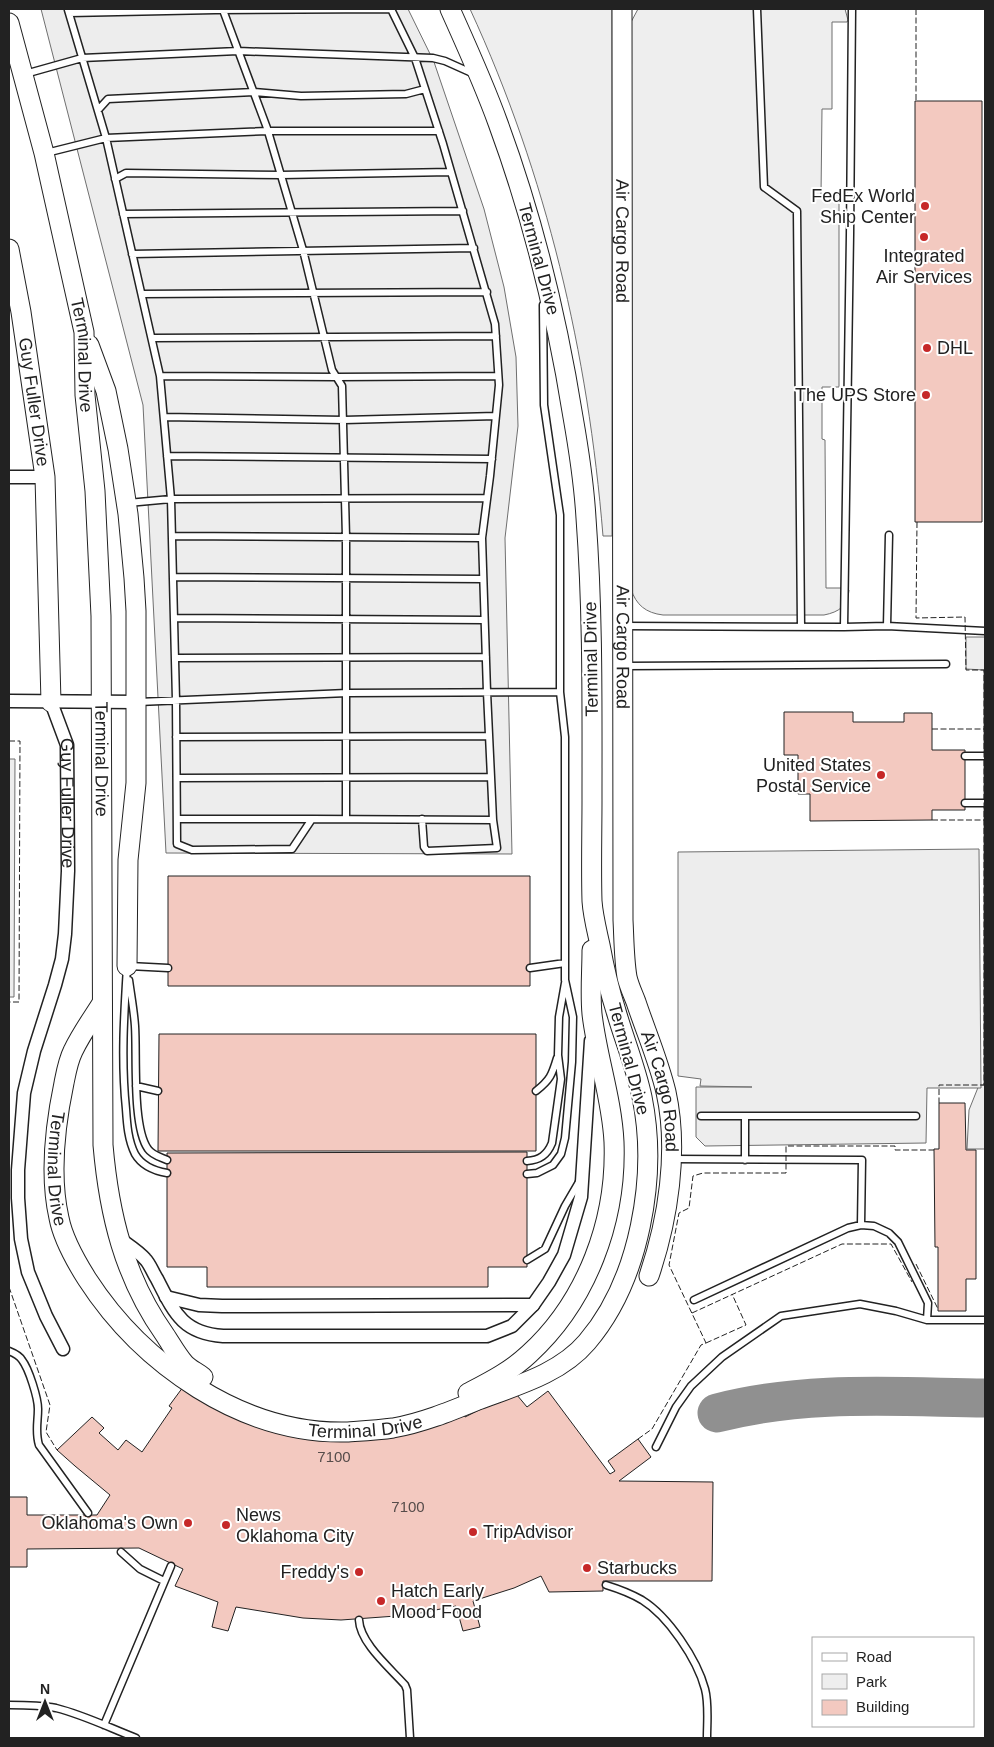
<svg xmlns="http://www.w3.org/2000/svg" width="994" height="1747" viewBox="0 0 994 1747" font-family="Helvetica,sans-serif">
<rect width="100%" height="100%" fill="#fff"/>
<path fill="#eee" stroke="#6f6f6f" d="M470 9H612V536H603C588 353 547 176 470 9Z
M638 9H845L848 20 847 22H832V109H822L821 195H839V387H822V439L825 440 826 588H847L849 590C848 606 839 612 824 615H663C646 613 636 605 631 589L630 24Z
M966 637H985V1149H967L969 1110 979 1085H984V670L966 669Z"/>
<path fill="#ededed" stroke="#6f6f6f" d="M41 9H408L434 62 484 209 504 287 516 357 518 426 505 538 512 854 166 853 143 405Z
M9 759H15L14 997H9Z
M979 849 981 1088H927L926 1143 705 1146 696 1137V1087H752L700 1086 701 1079 678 1076V852Z"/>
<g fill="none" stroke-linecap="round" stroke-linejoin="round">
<path stroke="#909090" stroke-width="39" d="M717 1413C805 1390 896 1397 985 1398"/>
</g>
<path fill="#f3c9c0" stroke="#222" d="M915 101H982V522H915Z
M784 712H853V722H904V713H932V750H965V810H932V820L810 821V794H798V755H784Z
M168 876H530V986H168Z
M159 1034H536V1151H158Z
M939 1103H965L966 1150H976V1279H966V1311H938V1247H935L934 1149H939Z
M527 1152V1267H488V1287H207V1267H167V1153Z
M186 1383 290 1431 462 1410 465 1417 489 1405 512 1389 527 1407 548 1391 610 1474 615 1471 608 1461 638 1439 651 1457 619 1481 713 1482 712 1581H603V1591L549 1592 541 1576 514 1588 473 1601 480 1627 463 1631 456 1606 410 1615 341 1620 303 1618 236 1607 228 1631 212 1627 218 1602 175 1586 183 1569 139 1548 27 1549V1567H9V1497H27V1515H97L110 1495 75 1466 57 1450 92 1417 104 1428 99 1433 118 1450 126 1440 142 1452 172 1408 169 1406Z"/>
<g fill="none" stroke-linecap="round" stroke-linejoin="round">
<defs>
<path id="lane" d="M391 9 415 58 443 144 495 324 499 385 490 476 482 538 487 692 493 820 312 819 292 849 192 850 177 844 176 700 171 499 487 498
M757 9 764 187 797 211 801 626
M852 9 850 235 844 627 887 626 985 631
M223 10 267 128 303 250 332 370 342 386 346 537V818
M69 13 215 10 391 9
M25 74 82 58 238 51 433 58 445 61 474 74
M98 110 108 99 254 92 301 96 406 94 425 89
M46 153 106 138 68 10
M115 179 126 173 281 175 451 172
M123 214 463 211
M132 254 474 248
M142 294 487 292
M152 338 496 336
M160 376 337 377 498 376
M164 417 344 420 496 416
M167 456 492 459
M128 503 171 499 160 376 106 138 268 131H439
M172 536 482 538
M173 577 483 579
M174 618 484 620
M625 626 844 627
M887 626 889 535
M175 658 486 657
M625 666 946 664
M138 702 347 693 560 692
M176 737 489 736
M965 756H985
M177 778 491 777
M965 803H985
M177 819H312
M422 819 424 847 427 851 497 848 493 820
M129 966 168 968
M127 967C124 1015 121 1061 126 1109 127 1124 128 1140 135 1154 142 1166 155 1171 167 1173
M530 968 565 963
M129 980C131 995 134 1011 135 1026 137 1055 132 1127 148 1149 152 1155 160 1157 167 1160
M136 1086 158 1091
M536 1091C550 1080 552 1075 557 1058
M701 1116H745
M673 1159 862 1160 861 1225
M745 1160V1116H916
M527 1161C540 1160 547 1155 552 1143L561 1079 558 1055 559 1017 565 983
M527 1174 537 1173 553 1165 561 1154 565 1138 572 1062 573 1017 565 980V737L560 692V515L544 405 543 305
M527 1260 545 1249 565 1206 579 1182
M694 1300 848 1228 861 1225 874 1226 889 1233 898 1242 928 1303 927 1320
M9 1351C14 1353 19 1355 22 1360 29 1369 38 1398 38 1409 38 1422 35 1432 39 1445L88 1513
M656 1447 676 1407 691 1386 722 1357 781 1316 860 1304 896 1311 927 1320H985
M121 1552 140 1569 164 1581
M606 1585C619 1589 630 1593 642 1600 668 1616 697 1659 705 1689 709 1704 707 1722 707 1738
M359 1620C360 1643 390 1668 405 1685L407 1690 410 1738
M9 1705C24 1705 40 1705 56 1708 84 1715 110 1728 136 1738
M104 1725 171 1566"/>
<g id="street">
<path d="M9 477H45"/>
<path d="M9 701 137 702"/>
<path id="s1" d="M51 702 67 745 68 871 65 934 62 959 55 985 34 1051 24 1093 18 1170V1198L21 1239 28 1272 46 1316 63 1349"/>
<path d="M120 1239C128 1245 138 1251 145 1259 150 1264 153 1273 157 1279 174 1312 182 1333 223 1336H487L512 1326 533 1305 549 1282 564 1255 581 1197 591 1041"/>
<path d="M166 1297 199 1305 222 1306 533 1305"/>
</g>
<g id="secondary">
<path id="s2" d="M622 9 623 920C624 939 624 959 627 977 629 986 633 994 636 1002 646 1032 659 1062 666 1092 679 1151 668 1220 649 1276"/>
<path id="s3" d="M9 23 44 153 84 332 85 395 95 491 101 616 103 1145C109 1214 124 1277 165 1335 171 1344 177 1355 184 1363 189 1369 197 1372 203 1377"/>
<path id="s4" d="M9 249 21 312 45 477 51 702"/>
<path d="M89 345 106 391 118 449 128 514 134 578 136 611V783L128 860 127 966"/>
<path id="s5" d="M102 1003C92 1019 81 1034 73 1051 68 1061 66 1073 64 1083 55 1126 49 1174 59 1218 63 1239 75 1260 87 1279 142 1364 242 1435 348 1432 362 1431 379 1430 393 1428 422 1423 451 1411 478 1400 515 1386 560 1374 587 1342 640 1280 658 1176 642 1097 636 1068 624 1039 616 1011 609 989 604 967 600 945 597 931 593 916 592 901 591 867 592 833 592 799 592 705 593 612 586 518 584 484 579 451 573 417 557 317 533 218 498 123 484 84 467 47 450 9"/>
<path d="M468 1393C489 1382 511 1371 529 1354 587 1301 617 1220 614 1142 612 1099 597 1057 592 1014 590 993 592 971 592 950"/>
</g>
</defs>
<use href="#lane" stroke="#222" stroke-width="9"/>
<use href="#street" stroke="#222" stroke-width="15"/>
<use href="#secondary" stroke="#222" stroke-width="21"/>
<use href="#lane" stroke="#fff" stroke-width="6"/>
<use href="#street" stroke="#fff" stroke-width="12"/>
<use href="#secondary" stroke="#fff" stroke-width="19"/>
<path stroke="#222" stroke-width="1" stroke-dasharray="6 2.5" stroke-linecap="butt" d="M916 9V101
M917 522 916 618 965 617 966 670H984V1085H939V1103
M932 729H984
M9 741H20L19 1002H9
M932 820H984
M916 1264 938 1309
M9 1287 50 1405 46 1432 57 1450
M692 1313 842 1244H891L912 1282
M706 1343 746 1325 732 1294
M638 1439 652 1429 701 1345 706 1343 669 1265 679 1213 689 1208 693 1176 703 1173H786V1146H895V1150H934"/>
</g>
<g fill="#c62828" stroke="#fff" stroke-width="2">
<circle cx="925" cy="206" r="5"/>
<circle cx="924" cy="237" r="5"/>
<circle cx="927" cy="348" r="5"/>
<circle cx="926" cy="395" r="5"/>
<circle cx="881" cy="775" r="5"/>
<circle cx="188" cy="1523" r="5"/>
<circle cx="226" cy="1525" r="5"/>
<circle cx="473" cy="1532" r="5"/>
<circle cx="587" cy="1568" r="5"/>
<circle cx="359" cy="1572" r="5"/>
<circle cx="381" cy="1601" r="5"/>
</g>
<g text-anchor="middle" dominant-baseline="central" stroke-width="4" stroke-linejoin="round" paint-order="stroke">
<g font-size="15" fill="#564c4a">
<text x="334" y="1456">7100</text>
<text x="408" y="1506">7100</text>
</g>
<g font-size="18" fill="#222" stroke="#fff" text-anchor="end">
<text x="915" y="196">FedEx World<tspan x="915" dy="21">Ship Center</tspan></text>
<text x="924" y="256" text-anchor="middle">Integrated<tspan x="924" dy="21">Air Services</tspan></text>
<text x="937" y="348" text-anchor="start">DHL</text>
<text x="916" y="395">The UPS Store</text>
<text x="871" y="765">United States<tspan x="871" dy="21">Postal Service</tspan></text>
<text x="236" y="1515" text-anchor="start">News<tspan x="236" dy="21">Oklahoma City</tspan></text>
<text x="178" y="1523">Oklahoma's Own</text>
<text x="483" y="1532" text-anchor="start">TripAdvisor</text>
<text x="597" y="1568" text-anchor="start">Starbucks</text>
<text x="349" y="1572">Freddy's</text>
<text x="391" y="1591" text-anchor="start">Hatch Early<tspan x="391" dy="21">Mood Food</tspan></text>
</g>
<g font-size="18" fill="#222" stroke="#fff">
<text stroke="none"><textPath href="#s2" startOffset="232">Air Cargo Road</textPath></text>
<text transform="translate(539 259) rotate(75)">Terminal Drive</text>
<text stroke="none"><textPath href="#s3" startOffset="341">Terminal Drive</textPath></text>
<text stroke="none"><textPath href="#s4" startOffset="155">Guy Fuller Drive</textPath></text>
<text stroke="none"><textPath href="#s2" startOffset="638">Air Cargo Road</textPath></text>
<text transform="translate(591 659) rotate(-91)">Terminal Drive</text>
<text stroke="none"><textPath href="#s3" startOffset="746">Terminal Drive</textPath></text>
<text stroke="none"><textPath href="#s1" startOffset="104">Guy Fuller Drive</textPath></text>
<text transform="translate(629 1059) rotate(75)">Terminal Drive</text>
<text stroke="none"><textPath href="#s2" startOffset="1088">Air Cargo Road</textPath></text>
<text stroke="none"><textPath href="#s5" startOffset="176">Terminal Drive</textPath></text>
<text stroke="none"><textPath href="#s5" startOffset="626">Terminal Drive</textPath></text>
</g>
</g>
<rect width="994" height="1747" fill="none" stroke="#222222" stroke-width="20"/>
<rect x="812" y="1637" width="162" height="90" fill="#ffffff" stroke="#a7a7a7"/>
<rect x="822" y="1653" width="25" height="8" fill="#ffffff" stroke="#a7a7a7"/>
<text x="856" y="1662" font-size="15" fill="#222222">Road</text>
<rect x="822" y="1674" width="25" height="15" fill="#eeeeee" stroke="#a7a7a7"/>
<text x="856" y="1687" font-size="15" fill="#222222">Park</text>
<rect x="822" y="1700" width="25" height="15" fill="#f3c9c0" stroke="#a7a7a7"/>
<text x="856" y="1712" font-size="15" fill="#222222">Building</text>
<g transform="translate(45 1702)" stroke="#ffffff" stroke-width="4" paint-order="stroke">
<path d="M0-4L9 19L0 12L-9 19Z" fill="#222222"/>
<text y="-8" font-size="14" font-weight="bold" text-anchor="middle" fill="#222222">N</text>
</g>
</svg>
